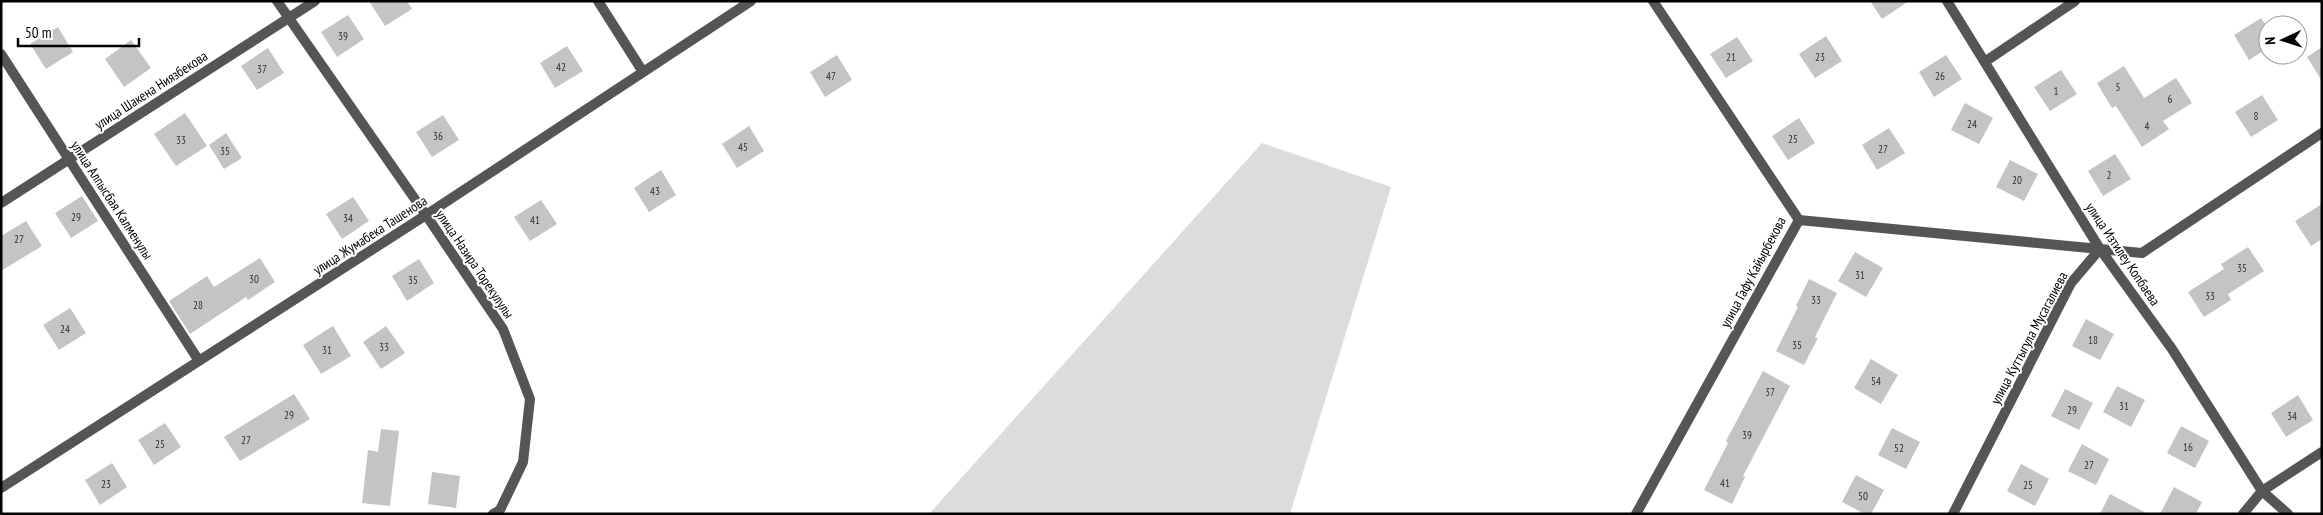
<svg xmlns="http://www.w3.org/2000/svg" width="2323" height="515" viewBox="0 0 2323 515" font-family="'PT Sans Narrow',sans-serif">
<rect width="100%" height="100%" fill="#fff"/>
<path fill="#dcdcdc" d="M1262 143 1391 187 1290 514H929Z"/>
<path fill="#c4c4c4" d="M369 1H407L412 9 385 26Z
M1870 1H1909L1882 19Z
M348 15 364 39 337 57 321 32Z
M2261 18 2268 29V48L2249 60 2234 35Z
M58 27 73 52 46 69 30 44Z
M1826 36 1842 61 1815 78 1799 54Z
M1737 37 1753 61 1726 78 1710 54Z
M131 40 151 68 124 87 105 59Z
M567 46 583 71 555 88 540 63Z
M2322 47V81L2307 57Z
M268 48 284 73 257 90 241 66Z
M837 55 852 80 825 97 810 72Z
M1946 55 1962 79 1934 97 1919 72Z
M2124 66 2144 98 2176 78 2192 103 2163 121 2169 129 2142 147 2116 106 2112 108 2097 83Z
M2061 70 2077 94 2050 111 2034 87Z
M2262 95 2278 120 2251 137 2235 112Z
M1965 103 1993 118 1979 144 1951 130Z
M185 113 207 146 176 166 154 134Z
M443 115 459 140 432 157 416 132Z
M1799 118 1815 143 1788 160 1772 136Z
M749 126 764 151 737 168 722 144Z
M1889 128 1905 153 1877 170 1862 145Z
M226 133 242 158 224 169 209 145Z
M2115 154 2131 179 2103 196 2088 171Z
M2010 160 2038 174 2024 201 1996 187Z
M661 170 676 195 649 212 634 188Z
M82 196 98 221 71 238 55 213Z
M353 197 369 221 342 239 326 214Z
M541 200 557 224 530 241 514 217Z
M2322 204V239L2311 246 2295 221Z
M26 221 42 246 1 271V236Z
M2248 247 2264 271 2228 294 2231 300 2204 317 2188 292 2224 269 2221 264Z
M1855 252 1883 268 1866 297 1838 281Z
M260 258 275 282 248 300 246 297 190 334 169 301 207 276 214 287Z
M419 259 434 283 407 301 392 276Z
M1809 279 1837 293 1815 337 1818 338 1804 365 1776 351 1798 307 1796 306Z
M70 308 86 333 59 350 43 325Z
M2086 319 2114 334 2100 360 2072 346Z
M333 326 351 356 321 374 303 345Z
M386 326 405 353 381 369 363 342Z
M1871 359 1898 375 1881 404 1854 388Z
M1763 371 1790 386 1743 476 1745 477 1732 504 1704 490 1728 443 1726 441Z
M2117 386 2145 400 2131 427 2103 412Z
M2065 389 2093 403 2079 430 2051 416Z
M294 394 310 419 240 461 224 437Z
M2298 395 2313 420 2286 437 2271 413Z
M165 423 181 447 154 465 138 440Z
M2181 426 2209 441 2195 468 2167 453Z
M1892 428 1920 442 1906 469 1878 455Z
M381 429 399 431 390 506 362 503 368 450 378 452Z
M2082 444 2109 459 2096 485 2068 471Z
M112 463 127 487 100 505 85 480Z
M2021 464 2049 479 2035 506 2007 491Z
M432 472 460 476 456 508 428 504Z
M1856 475 1884 490 1871 514H1865L1842 502Z
M2174 487 2202 502 2196 514H2160Z
M2110 494 2148 514H2100Z"/>
<g fill="none" stroke-linecap="round" stroke-linejoin="round">
<path stroke="#555" stroke-width="10" d="M277 1 426 215 503 329 530 399 523 462 500 510 493 514
M598 1 643 72
M1947 1 2100 249 2172 349 2262 491 2288 514
M1 54 199 361
M1986 61 2075 1
M1 203 315 1
M1799 220 2100 249
M1 488 426 215 751 1
M1636 514 1799 220 1653 1
M1953 514 2071 283 2100 249 2142 253 2322 133
M2243 514 2262 491 2322 452"/>
</g>
<g text-anchor="middle" dominant-baseline="central" stroke-width="4" stroke-linejoin="round" paint-order="stroke">
<g font-size="11" fill="#313131">
<text x="343" y="36">39</text>
<text x="1731" y="57">21</text>
<text x="1820" y="57">23</text>
<text x="561" y="67">42</text>
<text x="262" y="69">37</text>
<text x="831" y="76">47</text>
<text x="1940" y="76">26</text>
<text x="2118" y="87">5</text>
<text x="2056" y="91">1</text>
<text x="2170" y="99">6</text>
<text x="2256" y="116">8</text>
<text x="1972" y="124">24</text>
<text x="2147" y="126">4</text>
<text x="438" y="136">36</text>
<text x="1793" y="139">25</text>
<text x="181" y="140">33</text>
<text x="743" y="147">45</text>
<text x="1883" y="149">27</text>
<text x="225" y="151">35</text>
<text x="2109" y="175">2</text>
<text x="2017" y="180">20</text>
<text x="655" y="191">43</text>
<text x="76" y="217">29</text>
<text x="348" y="218">34</text>
<text x="535" y="220">41</text>
<text x="19" y="239">27</text>
<text x="2242" y="268">35</text>
<text x="1860" y="275">31</text>
<text x="254" y="279">30</text>
<text x="413" y="280">35</text>
<text x="2210" y="296">33</text>
<text x="1816" y="300">33</text>
<text x="198" y="305">28</text>
<text x="65" y="329">24</text>
<text x="2093" y="340">18</text>
<text x="1797" y="345">35</text>
<text x="384" y="347">33</text>
<text x="327" y="350">31</text>
<text x="1876" y="381">54</text>
<text x="1770" y="392">37</text>
<text x="2124" y="406">31</text>
<text x="2072" y="410">29</text>
<text x="289" y="415">29</text>
<text x="2292" y="416">34</text>
<text x="1747" y="435">39</text>
<text x="246" y="440">27</text>
<text x="160" y="444">25</text>
<text x="2188" y="447">16</text>
<text x="1899" y="448">52</text>
<text x="2089" y="465">27</text>
<text x="1725" y="483">41</text>
<text x="106" y="484">23</text>
<text x="2028" y="485">25</text>
<text x="1863" y="496">50</text>
</g>
<g font-size="14" fill="#000" stroke="#fff">
<text transform="translate(151 90) rotate(-33)">улица Шакена Ниязбекова</text>
<text transform="translate(112 200) rotate(57)">улица Алпысбая Калменулы</text>
<text transform="translate(370 235) rotate(-33)">улица Жумабека Ташенова</text>
<text transform="translate(2123 254) rotate(56)">улица Изтилеу Копбаева</text>
<text transform="translate(475 264) rotate(56)">улица Назира Торекулулы</text>
<text transform="translate(1753 272) rotate(-62)">улица Гафу Кайырбекова</text>
<text transform="translate(2029 338) rotate(-62)">улица Куттыгула Мусагалиева</text>
</g>
</g>
<rect width="2323" height="515" fill="none" stroke="#000000" stroke-width="5"/>
<g transform="translate(2283 40) rotate(266)"><circle r="24" fill="#ffffff" stroke="#999999"/>
<path d="M0-4L9 19L0 12L-9 19Z" fill="#000000"/>
<text y="-8" font-size="14" font-weight="bold" text-anchor="middle" fill="#000000">N</text>
</g>
<path d="M18 38v8h121v-8" fill="none" stroke="#000000" stroke-width="2.5"/>
<text x="25" y="38" font-size="15" fill="#000000" stroke="#ffffff" stroke-width="4" paint-order="stroke">50 m</text>
</svg>
